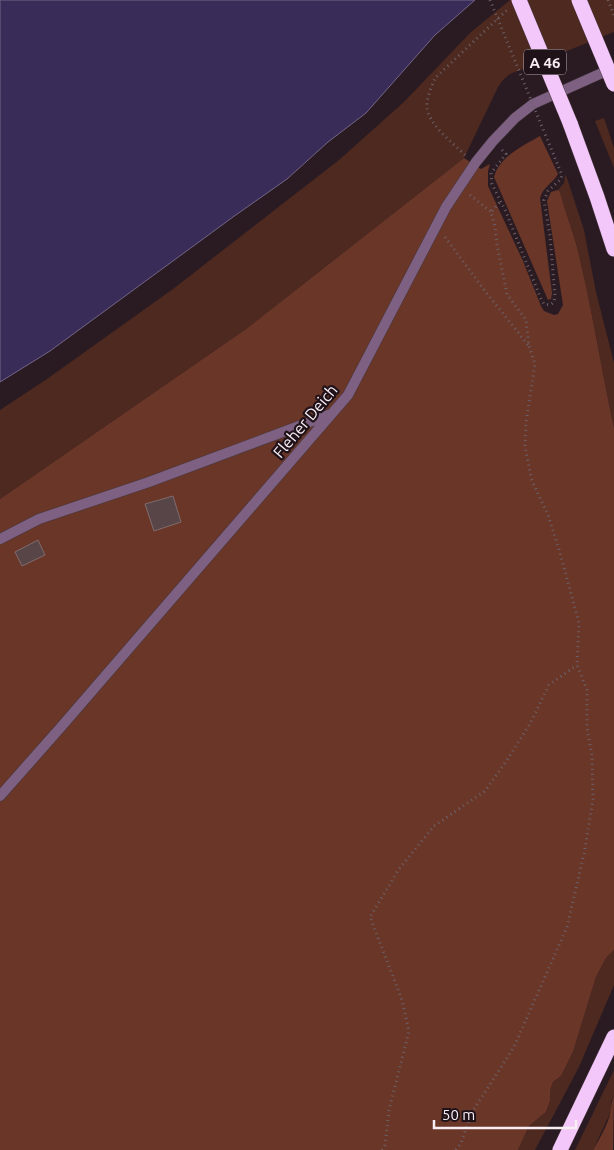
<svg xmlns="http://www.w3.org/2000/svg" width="614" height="1150" viewBox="0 0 614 1150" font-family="Ubuntu,sans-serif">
<rect width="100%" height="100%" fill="#2a1b23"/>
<path fill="#4d291f" d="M510 0H614V32L510 74 503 80 498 87 464 158 246 329 0 499V410L47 379 173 289 339 160 404 102 470 33Z
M604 118 614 148V168L595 121Z
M566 175 584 230 596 292 614 363V428C601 368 592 307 577 247 572 229 565 211 560 192L558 190 564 183 565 176Z
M614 950V985L579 1067 535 1150H518L529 1126 546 1112 550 1101V1091L553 1082 561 1076 573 1052 596 977 606 958Z
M614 1070V1097L611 1101 612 1109 593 1150H575Z"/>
<path fill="#693628" d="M540 136 558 174C552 184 543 187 540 198L552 293 551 299 548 300 494 177C500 156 523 146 540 136Z
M464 158 481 169 490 164 488 171V186L523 261 541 306 544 311 554 315 558 314 563 305 547 201 551 192 558 190 560 192C565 211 572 229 577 247 592 307 601 368 614 428V950L606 958 596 977 573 1052 561 1076 553 1082 550 1091V1101L546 1112 529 1126 518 1150H0V499L246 329Z
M614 1097 613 1150H593C600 1138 609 1123 611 1109 612 1104 611 1102 614 1097Z"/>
<path fill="#3a2c58" stroke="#736686" d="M0 0H475L435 35 366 113 328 142 287 179 233 217 50 351 0 382Z"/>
<path fill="#584547" stroke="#806b6d" d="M173 496 181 522 154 531 145 504Z
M38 540 45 555 22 566 15 552Z"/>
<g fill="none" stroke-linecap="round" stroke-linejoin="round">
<defs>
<path id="service" d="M0 539 39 519 149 482 331 414
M0 796 61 727 348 395 446 207 476 162 493 141 515 118 533 104 613 68"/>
<path id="motorway" d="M570 123 597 197 614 249
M560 1150 614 1037"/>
</defs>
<use href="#service" stroke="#473840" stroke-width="11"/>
<use href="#motorway" stroke="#473840" stroke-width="16"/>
<path stroke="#6e6168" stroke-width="3" stroke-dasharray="1 4" stroke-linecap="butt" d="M608 0 614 15
M502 150 506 154 491 173 492 184 506 212 541 299 544 304 550 305 554 302 555 296 550 236 544 200 548 191 561 179 562 175 545 134
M465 155C453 143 426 123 427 105 427 96 432 86 435 78L507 10
M470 195 491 212
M445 237 485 291 528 345
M382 1150 385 1145 389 1110 409 1031 402 1000 370 917 399 869 434 826 485 791 507 760 531 722 549 685 577 665
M456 1150 461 1143 471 1114 514 1047 567 927 584 854 593 800 592 755 587 728V690L577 665 579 623 559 549 548 515 532 481 525 447 526 423 535 364 529 346 526 320 507 294 497 245 495 226 491 212 501 201"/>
<use href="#service" stroke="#7e6182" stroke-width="10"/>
<use href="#motorway" stroke="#f3c7f9" stroke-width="15"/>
<defs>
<path id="motorway-bridge" d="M519 0 570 123
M579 0 614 84"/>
</defs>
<use href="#motorway-bridge" stroke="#473840" stroke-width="16" stroke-linecap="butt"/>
<path stroke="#6e6168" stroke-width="3" stroke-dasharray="1 4" stroke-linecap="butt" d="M490 0 545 134"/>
<use href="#motorway-bridge" stroke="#f3c7f9" stroke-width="15"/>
</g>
<g text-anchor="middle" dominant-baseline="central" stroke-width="4.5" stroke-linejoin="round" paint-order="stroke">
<rect fill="#201219" stroke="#b7abb2" stroke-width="1" x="524" y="49.5" width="42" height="25" rx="4"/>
<g font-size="15" font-weight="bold" fill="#f8edf3">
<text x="545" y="62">A 46</text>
</g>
<g font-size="16" fill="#f8edf3" stroke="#201219">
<text transform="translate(305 421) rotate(-50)">Fleher Deich</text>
</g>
</g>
<path d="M434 1120v8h142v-8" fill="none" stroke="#f8edf3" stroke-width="2.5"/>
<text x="442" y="1120" font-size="15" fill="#f8edf3" stroke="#201219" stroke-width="4" paint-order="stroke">50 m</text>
</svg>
